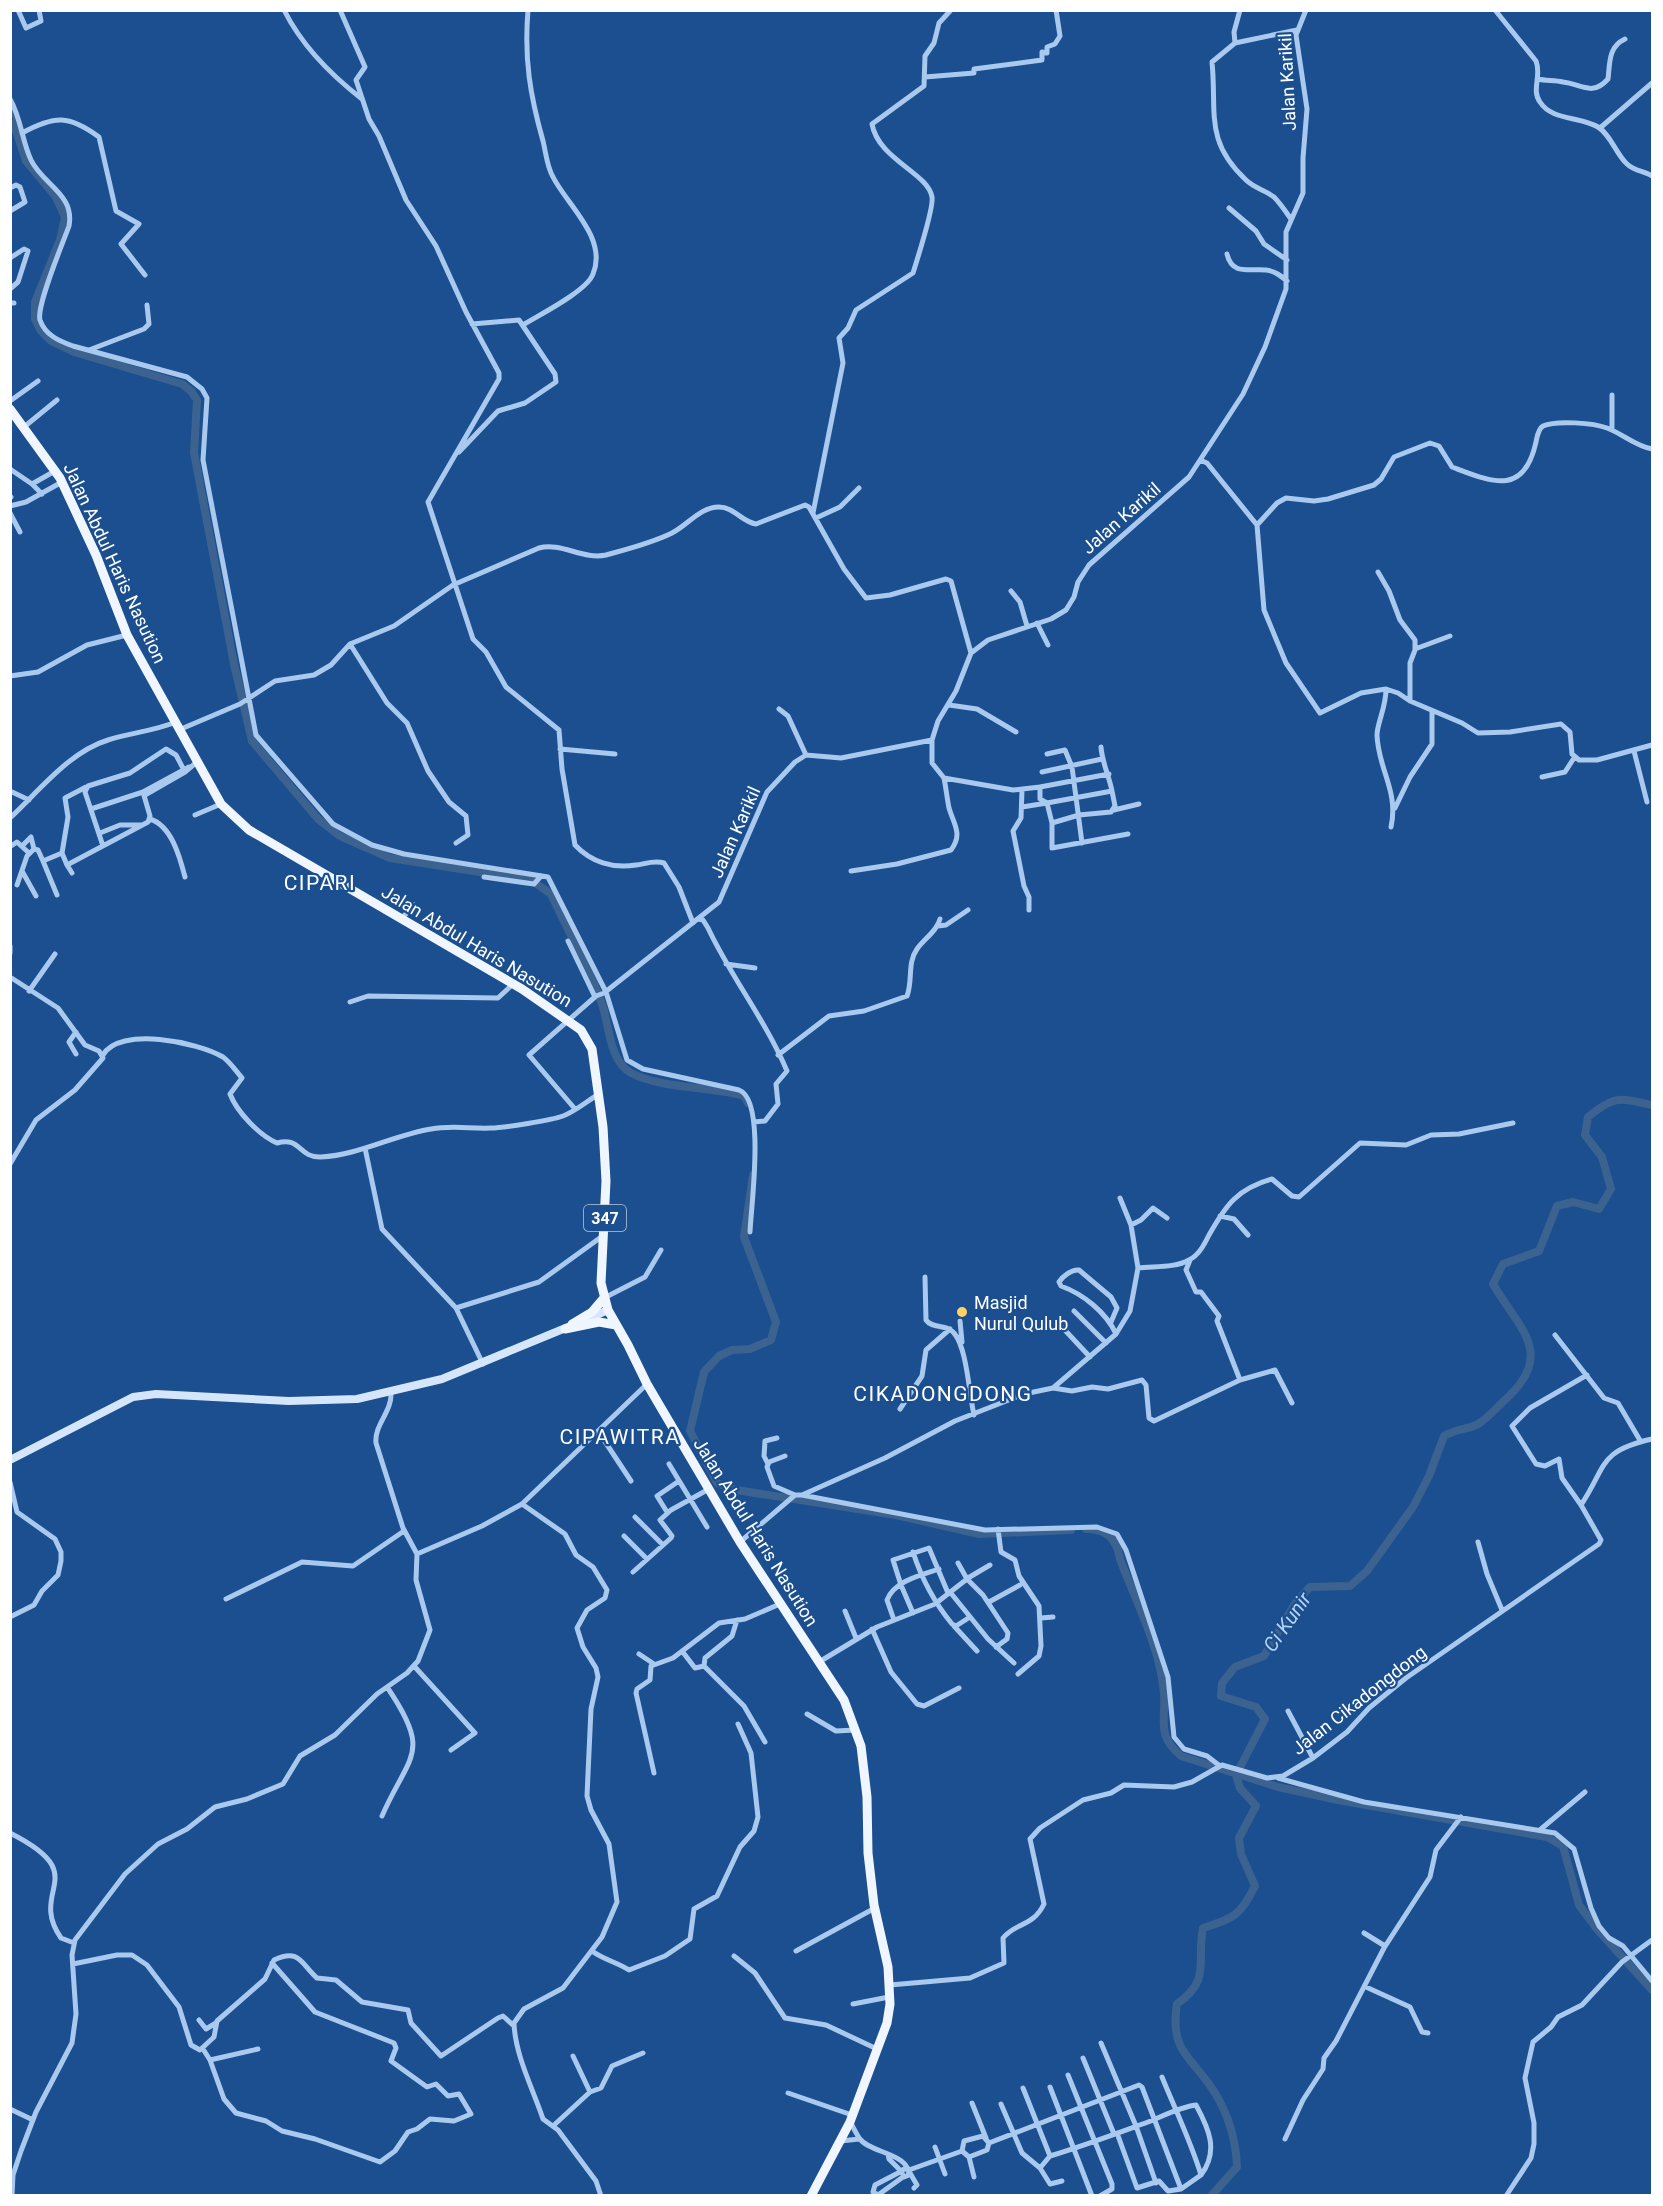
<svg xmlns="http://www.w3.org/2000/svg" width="1663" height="2206" viewBox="0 0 1663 2206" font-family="Roboto,sans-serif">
<rect width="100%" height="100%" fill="#1b4f8f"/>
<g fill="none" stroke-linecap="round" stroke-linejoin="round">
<path stroke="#3c6290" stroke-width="8" d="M10 112 26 161 56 197 65 217 60 240 35 302V319L41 331 51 341 74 352 182 384 191 391 197 400 194 453 234 664 252 741 318 819 340 836 390 858 531 880 551 894C567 929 591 971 603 1007 609 1027 610 1062 631 1073 662 1089 710 1086 744 1096L748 1103
M753 1175 744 1237 776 1322 771 1340 750 1349 732 1350 719 1356 704 1372 690 1431 717 1483 736 1490 896 1515 979 1534 1071 1530
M1086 1529C1107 1528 1117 1540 1120 1559 1136 1602 1160 1647 1164 1693 1166 1721 1156 1735 1181 1756L1278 1787 1338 1800 1547 1837 1563 1846 1579 1905 1597 1929 1652 1990
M1211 2196 1237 2167C1236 2141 1229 2116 1215 2093 1193 2057 1169 2053 1177 2004 1212 1979 1196 1963 1203 1928 1233 1919 1241 1915 1255 1886L1241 1854 1239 1838 1256 1806 1240 1788 1236 1775 1265 1719 1256 1707 1221 1696 1222 1683 1235 1667 1264 1656 1296 1602 1310 1587 1350 1586 1367 1571 1413 1507 1429 1476 1444 1436C1455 1429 1470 1429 1478 1424 1488 1418 1497 1407 1506 1399 1556 1353 1519 1329 1493 1284L1503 1264 1539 1251 1557 1206 1573 1202 1599 1209 1611 1189 1602 1157 1585 1135 1588 1117C1615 1095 1619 1098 1652 1105"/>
<path stroke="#a9c9ee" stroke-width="5" d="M18 10 26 28 41 21 39 10
M284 10C302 46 331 75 362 99
M340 10 365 67 356 80 369 119 379 136 406 200 436 246 466 312 499 373V379L428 502 473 639 486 652 506 687 559 730 562 769 575 845C591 862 613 869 636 865 645 864 654 860 664 863L679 887 693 923
M1495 10 1536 61C1542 75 1531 90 1540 102 1552 121 1580 116 1598 127 1611 135 1616 154 1627 164 1634 171 1645 171 1652 176
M1235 43 1234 32 1240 10
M925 77 974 73V69L1042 60V52L1047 53V47L1055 44 1060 36 1056 10
M1538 79C1546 81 1554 80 1563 82 1581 84 1592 97 1608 79 1610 63 1608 47 1625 39
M10 99C21 118 22 141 31 160 43 185 75 194 69 226 63 243 36 306 40 320 45 335 59 341 73 346L187 377 202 389 207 398 203 460 256 735 333 824 372 845 404 854 548 877 606 992 627 1060 643 1069 739 1090C766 1100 751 1206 750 1232
M1600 128 1652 83
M22 133C55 115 69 115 99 137L116 211 139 224 121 244 145 275
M10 188 16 185 20 187 25 202 10 211
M1229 208 1256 231 1264 244 1287 260
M1291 219C1286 212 1280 203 1274 197 1265 190 1254 188 1246 180 1204 141 1217 112 1212 62L1235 43 1297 30
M1227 254C1232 276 1250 268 1266 270 1275 271 1281 276 1287 281
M10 258 24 249 28 251 18 282 10 289
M10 303H14
M523 325C539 315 587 291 593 274 608 238 567 205 553 177 547 167 546 153 543 141 530 95 524 59 528 10
M89 350 144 329 149 324 147 305
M1612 395V430
M10 401 38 381
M24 427 57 400
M459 452 498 411 525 403 556 382 555 374 519 320 472 324
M1200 460 1207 463 1257 525 1264 610 1286 663 1320 713 1361 693 1386 689 1398 693 1410 701 1462 723 1478 733 1510 732 1561 724 1570 732 1572 754 1579 760H1597L1652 745
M10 469 32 484 42 494
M32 484 55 471
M10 496 11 497
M10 506 26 502 62 482
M10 513 20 532
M813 513 843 363 839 338 848 328 856 310 913 273C917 260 934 208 932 197 928 173 878 159 872 124L924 86 925 56 934 43 939 23 951 10
M816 518 840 507 859 488
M1257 525 1277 503 1286 498 1314 501 1328 499 1374 485 1381 479 1394 457 1430 443 1439 446 1452 467C1492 482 1524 497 1536 442 1537 437 1538 429 1543 426 1556 420 1594 423 1607 428 1623 434 1635 446 1652 449
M1378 572 1389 591 1400 620 1415 640V650L1410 663V701
M1011 591 1020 602 1027 626
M1037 623 1048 645
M350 644 387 703 407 723 428 771 449 802 466 816 468 835 456 843
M1415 649 1450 636
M10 676 38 672 87 645 127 635
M1386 689C1386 708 1377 723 1377 735 1378 769 1399 791 1391 827
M949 705 977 709 1016 732
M779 709 788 716 806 755
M181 729 240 704 275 681 314 675 331 665 350 644 394 626 453 585 539 548C561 542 583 560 606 555 628 549 652 543 672 533 688 525 700 507 719 507 734 507 742 522 756 524L805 505 809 507 844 569 866 598 890 595 946 579 951 581 971 653
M932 740V763L944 778 1013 790 1040 787
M1101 747C1102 762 1109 776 1112 791L1047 803 1040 799V787L1109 774
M560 749 615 754
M1634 751 1647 802
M1047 754 1065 750 1072 767 1082 843
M1042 772 1102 759
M1542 777 1565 772 1574 758
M1022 790 1021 818 1013 831 1024 886 1029 897V910
M10 791 29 800
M145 795 185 772 198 761
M1022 807 1047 803 1052 823V848L1128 834
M1395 808 1410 777 1432 744V712
M91 809 143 792 189 767
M1114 810 1139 804
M195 815 221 804
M10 818C39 791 69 752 108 740 130 733 154 731 176 722
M150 819C172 826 180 858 185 877
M1052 823 1079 815 1111 812 1115 806 1112 791
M100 833 120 825H141
M11 846 17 842 29 853
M22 846 31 837 34 849
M103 846 85 792 88 786 130 773 166 749 176 755 185 772
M62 853 68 817 65 798 86 787
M43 861 57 895
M67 865 72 873
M22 871 36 896
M851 871 897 864 951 850C963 834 954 825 949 808 947 798 946 788 944 778
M484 877 534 884 541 876
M17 885 27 856 34 849 38 850 43 861 62 853 67 865 148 822 150 816 143 792
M401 919 414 905
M698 919 703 920 708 928C731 977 766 1021 787 1071L776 1084 778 1104 765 1121 754 1122
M938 926 946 925 968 910
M568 941 595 997
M10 946V953
M726 964 755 968
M10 977 58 1008 85 1045 99 1051 103 1058 75 1090 36 1120 10 1164
M29 991 55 954
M350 1002 368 996 498 998 513 984
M76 1054 69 1042 76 1032
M103 1055C119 1026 198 1042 223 1057 230 1062 236 1071 242 1078L230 1094C237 1112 259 1135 277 1143 301 1136 298 1158 321 1157 359 1155 394 1135 431 1129 452 1125 471 1129 491 1128 504 1128 552 1120 563 1116 576 1111 587 1101 599 1094
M778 1055 829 1016 864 1011 907 996C913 981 907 963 917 949 924 939 937 931 940 919
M575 1109 529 1055 596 996 604 993 719 902 767 792 795 762 806 755 841 758 932 740 938 721 956 691 971 653 988 640 1051 619 1066 610 1074 597 1078 582 1089 565 1189 477 1243 394 1265 347 1286 289V232L1303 193V158L1307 109 1296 35 1306 10
M365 1148 382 1229 456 1308 483 1364
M1220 1216 1234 1219 1248 1235
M1131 1225 1141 1220 1153 1208 1167 1218
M1190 1260 1186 1270 1196 1292H1201L1219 1316 1217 1321 1240 1380
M1138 1268C1154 1266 1175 1268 1189 1260 1199 1255 1204 1245 1209 1235 1226 1205 1237 1189 1272 1179L1292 1196 1299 1197 1360 1143 1406 1145 1431 1135 1459 1134 1513 1123
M925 1277 926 1320C932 1329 947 1324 954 1333 967 1348 969 1394 974 1415
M604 1298 645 1277 661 1250
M456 1308 539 1282 604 1235
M1074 1311 1106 1343
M960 1321 962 1342
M1111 1322 1117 1308 1111 1297 1079 1270C1072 1269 1063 1276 1059 1282L1061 1286C1083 1294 1106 1312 1116 1334
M1062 1327 1090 1357
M1555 1335 1604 1398 1618 1403 1641 1442
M1053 1388 1072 1391 1092 1387 1108 1389 1142 1380 1146 1385 1149 1418 1154 1421 1240 1380 1275 1370 1292 1403
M391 1393C392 1412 374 1425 376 1443L403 1528 417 1554
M900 1409 922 1376 926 1350 950 1329
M598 1431 631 1481
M785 1456 769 1462 767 1467 774 1486 795 1495
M669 1464 707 1527
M768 1464 764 1456 765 1441 777 1438
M10 1482 17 1512 55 1539 61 1552V1561L58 1575 42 1591 34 1605 10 1617
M802 1495 985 1530 1097 1527 1117 1534 1126 1550 1168 1677 1174 1737 1184 1749 1207 1756 1220 1766
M522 1504 565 1534 576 1555 593 1567 607 1590 605 1598 587 1610 577 1628 583 1647 596 1668 598 1677 591 1709 587 1796 591 1810 609 1844 617 1902 602 1937 563 1988 524 2009 514 2023C515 2055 533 2089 543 2119L558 2130 596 2181 601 2196
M1581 1505 1562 1478 1559 1459 1545 1466 1536 1464 1512 1426 1530 1408 1587 1375
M667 1512 657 1496 679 1481
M635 1517 663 1545
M998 1529 1001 1552 1015 1560 1019 1576 1039 1606 1041 1646 1039 1656 1018 1674
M624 1536 647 1559
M740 1542 795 1495H802L885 1458 955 1421 1024 1394 1053 1388 1116 1334 1130 1311 1138 1268 1131 1225 1120 1198
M1478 1542 1487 1574 1502 1610
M913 1552C922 1580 934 1602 952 1624L956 1626 970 1617
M958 1563 967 1579
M633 1572 671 1538 672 1536 660 1520 671 1510 709 1489
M968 1578 990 1565
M950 1592 988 1639 1014 1663
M226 1599 302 1562 353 1566 404 1531
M989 1602 1020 1585
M845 1611 856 1638
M913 1613 901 1585 893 1560 929 1548 948 1593
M1041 1618 1053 1617
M894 1620 887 1600C894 1581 921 1575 939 1569
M954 1626 977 1651
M872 1629 891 1672 917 1704 924 1706 959 1688
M682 1651 695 1668 704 1666 744 1706 765 1742
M639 1654 654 1664
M819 1662 877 1627 935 1604 967 1579 983 1595 1008 1633 1007 1639 996 1647
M414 1666 475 1733 451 1750
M704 1666 705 1658 732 1636 737 1620
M1288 1711 1313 1758
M807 1714 836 1731 855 1730
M654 1773 636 1693 637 1689 650 1680 651 1666 673 1658 719 1623 745 1619 780 1604
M1278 1778 1364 1802 1555 1833 1574 1849 1591 1908 1599 1926 1609 1938 1623 1946 1652 1981
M382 1816C409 1754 433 1754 387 1687
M1541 1829 1585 1792
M10 1833C95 1876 27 1889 61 1938L74 1943
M1364 1933 1385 1946
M592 1951C604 1960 617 1962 629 1970L665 1956 690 1939 694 1909 717 1896 740 1847 754 1831 758 1817 751 1753 738 1724
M796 1951 875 1908
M734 1956 755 1973 785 2018 826 2025 877 2049
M73 1964 117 1955H132L147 1965 179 2007 191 2045 200 2050 214 2037 217 2021 265 1979 274 1960C300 1948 301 1964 317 1978L336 1980 362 2002 408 2010 411 2023 441 2056 498 2018 503 2016 514 2026
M890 1985 970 1978 1004 1963 1003 1938C1016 1922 1033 1927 1044 1904L1030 1839 1040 1828 1083 1800 1111 1793 1124 1785 1174 1787 1192 1782 1222 1765 1267 1778 1283 1776 1313 1758 1347 1732 1369 1708 1406 1678 1599 1544 1601 1540 1581 1505C1607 1466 1598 1451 1652 1439
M1366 1987 1410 2007 1422 2032 1428 2033
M853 2004 889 1997
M199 2020 206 2029 216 2023
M1101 2043 1136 2126 1156 2183
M203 2049 210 2060 224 2099 236 2113 266 2121 282 2131 315 2139 380 2162 395 2151 408 2132 417 2129 430 2119 454 2121 471 2114 459 2094 448 2096 436 2084 427 2087 391 2061 396 2048 394 2043 315 2012 272 1963
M573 2056 590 2092
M1083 2058 1114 2134
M210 2060 258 2049
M1068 2075 1112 2184V2189L1100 2196
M1050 2087 1092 2196
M1023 2088 1050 2156C1083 2146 1115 2134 1148 2122 1163 2116 1180 2107 1196 2105 1209 2129 1219 2151 1201 2175 1191 2142 1175 2109 1162 2077
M788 2093 852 2115
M972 2103 986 2138
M1001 2104 1022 2153 1040 2168
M10 2109 33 2120
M850 2122C854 2128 856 2134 860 2139 870 2153 909 2153 909 2175L904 2177 901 2171 906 2168
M553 2126 590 2092 601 2088 612 2066 643 2053
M1117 2133 1137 2188 1159 2181 1168 2191 1181 2189
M1285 2139 1303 2100 1323 2069 1324 2058 1336 2041 1384 1948 1430 1877 1436 1850 1461 1817
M841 2141 859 2139
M935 2147 945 2174
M962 2151 969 2157 987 2150 989 2143
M888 2154 889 2159 901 2171
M1050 2156 1040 2168 1050 2184 1062 2181
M969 2157 974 2177
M909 2170 962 2151 964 2141 983 2136 989 2143 1139 2085 1142 2087 1181 2189 1201 2175
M900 2172 875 2185 873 2192 878 2195 903 2177
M910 2173 917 2185 914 2188
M12 2196 13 2175 21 2151 36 2112 72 2043 76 2014 72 1955 75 1940 125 1874 158 1844 187 1829 215 1807 247 1799 283 1784 300 1756 335 1735 377 1694 407 1673 418 1661 430 1630 416 1580 417 1554 482 1526 522 1504 647 1384
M1506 2196 1531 2158 1534 2144V2123L1525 2078 1533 2042 1551 2027 1558 2017 1582 2005 1622 1962 1652 1940"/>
<path stroke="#d6e6fa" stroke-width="8" d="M585 1320 608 1310
M10 1460 133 1397 156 1394 289 1401 357 1399 442 1379 568 1327"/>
<path stroke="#f0f6ff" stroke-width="9" d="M10 409 60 478 96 555 127 635 221 804 249 830 522 989 581 1030 592 1049 603 1127 606 1181 601 1283 608 1310 628 1345 647 1384 740 1542 844 1700 861 1746 867 1797 868 1853 874 1905 888 1967 890 2004 887 2023 850 2122 811 2196
M572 1324 592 1312 604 1298
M565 1329 599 1322 616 1325"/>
</g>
<circle fill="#ffd166" stroke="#1b4f8f" stroke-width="2" cx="962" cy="1312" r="6"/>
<g text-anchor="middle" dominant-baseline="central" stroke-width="4.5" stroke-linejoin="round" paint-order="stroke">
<rect fill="#1b4f8f" stroke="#bbcadd" stroke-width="1.5" x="584" y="1205" width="42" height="26" rx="4.5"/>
<g font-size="16" font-weight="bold" fill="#fff">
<text x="605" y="1218">347</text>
</g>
<g font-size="18" fill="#fff" stroke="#1b4f8f">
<text transform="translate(1287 82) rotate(-93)">Jalan Karikil</text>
<text transform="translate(1121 518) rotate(-41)">Jalan Karikil</text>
<text transform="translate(115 563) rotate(65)">Jalan Abdul Haris Nasution</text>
<text transform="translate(735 832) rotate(-66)">Jalan Karikil</text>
<text transform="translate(477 946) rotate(31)">Jalan Abdul Haris Nasution</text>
<text transform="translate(756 1532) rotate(58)">Jalan Abdul Haris Nasution</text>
<text transform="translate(1359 1700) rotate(-38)">Jalan Cikadongdong</text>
</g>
<g font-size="18" fill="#fff" stroke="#1b4f8f" text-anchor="start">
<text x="974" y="1302">Masjid<tspan x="974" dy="21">Nurul Qulub</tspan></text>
</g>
<g font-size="20" font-style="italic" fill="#b5d3f5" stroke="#1b4f8f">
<text transform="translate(1287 1622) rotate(-55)">Ci Kunir</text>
</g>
<g font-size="21" letter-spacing="1.5" fill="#fff" stroke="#1b4f8f">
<text x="320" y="883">CIPARI</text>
<text x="943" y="1394">CIKADONGDONG</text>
<text x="620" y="1437">CIPAWITRA</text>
</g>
</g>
<rect width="1663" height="2206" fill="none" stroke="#ffffff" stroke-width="24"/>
</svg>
